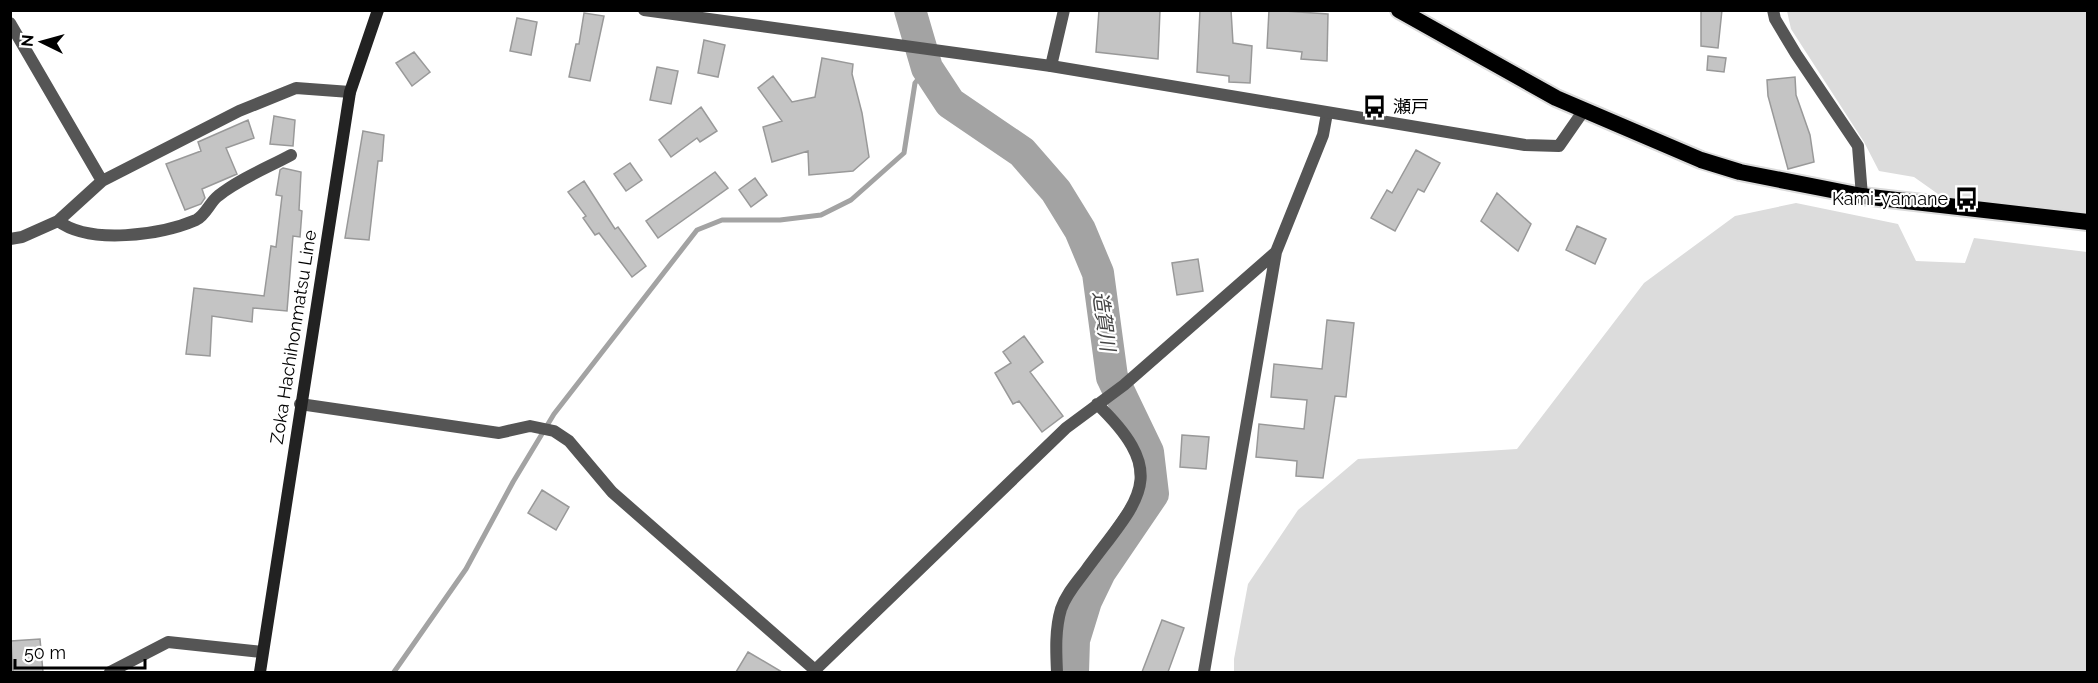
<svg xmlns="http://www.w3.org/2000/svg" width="2098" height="683" viewBox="0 0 2098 683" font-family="Raleway,'Noto Sans JP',sans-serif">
<rect width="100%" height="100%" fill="#fff"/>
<path fill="#dcdcdc" d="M1787 11H2087V220L2048 217 1938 194 1914 177 1879 171 1864 142 1791 29Z
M1796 203 1898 224 1916 261 1965 263 1974 238 2087 252V672H1234V659L1248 584 1298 510 1358 459 1517 449 1644 283 1735 216Z"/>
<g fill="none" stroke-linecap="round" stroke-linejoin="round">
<path stroke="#a3a3a3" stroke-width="5" d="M394 672 466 569 513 482 554 414 697 230 722 220H780L821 215 851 200 904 153 915 83 927 68"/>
<path stroke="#a3a3a3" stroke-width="32" d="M910 10 927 68 950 103 1022 152 1056 191 1080 230 1098 273 1112 377 1148 452 1153 494 1100 572 1086 601 1074 640 1073 672"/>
</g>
<path fill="#c4c4c4" stroke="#999" stroke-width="1.5" d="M1099 10H1160L1158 59 1096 52Z
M1200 10H1231L1233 43 1252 46 1250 83 1229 82V76L1197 72Z
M1269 10 1328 14 1327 61 1301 59 1302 52 1267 48Z
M1701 10H1722L1718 48 1701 46Z
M584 13 604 16 590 81 569 77 576 44H579Z
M517 18 537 22 531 55 510 51Z
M704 40 725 45 718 77 698 73Z
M414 52 430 72 412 86 396 63Z
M1708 56 1726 58 1724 72 1707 70Z
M822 58 853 64 852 74 862 113 869 157 853 171 809 175 808 151 772 162 763 127 782 121 758 88 773 76 792 102 815 97Z
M657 67 678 71 671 104 650 100Z
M1795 77 1796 95 1810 135 1814 162 1788 169 1768 96 1767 80Z
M701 107 717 131 700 142 697 138 671 157 659 140Z
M274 116 295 120 293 146 270 144Z
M248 120 254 138 226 148 237 174 202 189 205 198 201 204 185 210 166 164 201 151 198 142Z
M363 131 384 135 382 161H378L369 240 345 238Z
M1416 150 1440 163 1424 192 1418 189 1395 231 1371 218 1387 190 1392 193Z
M630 163 642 180 626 191 614 174Z
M283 168 301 172 299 210 302 211 300 237 293 236 287 311 253 308 252 322 212 316 210 356 186 354 194 288 264 296 271 246 276 247 282 196 276 195 280 170Z
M715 172 728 188 658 238 646 221Z
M755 178 767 195 751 207 739 190Z
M584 181 615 229 618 227 646 266 632 277 599 233 595 235 583 218 586 216 568 192Z
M1497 193 1531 224 1518 251 1481 221Z
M1577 226 1606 239 1595 264 1566 250Z
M1198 259 1203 291 1177 295 1172 263Z
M1327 320 1354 323 1346 397 1335 396 1323 478 1296 476 1297 461 1256 457 1259 424 1304 429 1307 400 1271 397 1274 364 1322 369Z
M1024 336 1043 362 1030 372 1063 416 1042 432 1019 401 1013 404 995 373 1011 363 1003 352Z
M1182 435 1209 437 1206 469 1180 467Z
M542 490 569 507 556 530 528 513Z
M1162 620 1184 628 1168 672H1142Z
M40 639 43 672H13L11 641Z
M748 652 782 672H736Z"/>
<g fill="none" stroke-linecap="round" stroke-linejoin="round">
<defs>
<path id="trunk" d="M1399 10 1556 98 1701 160 1740 172 1862 196 2088 222"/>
</defs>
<use href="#trunk" stroke="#dbdbdb" stroke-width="20"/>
<path stroke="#555" stroke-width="12" d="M1773 10 1775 19 1796 54 1858 146 1862 196
M10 23 102 181
M1051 66 1064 10
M58 221C90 245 161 235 196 220 206 215 210 202 218 196 239 179 267 168 291 155
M10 239 22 237 58 221 102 181 239 111 296 88 350 92
M300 404 499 433 530 426 554 431 569 441 612 492 815 670
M110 672 168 642 262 652
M813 672 1066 428 1124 385 1276 252
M1057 672C1056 651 1055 629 1061 609 1066 594 1077 582 1086 570 1137 500 1173 477 1097 404
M1204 672 1276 252 1323 135 1327 113"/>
<path stroke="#555" stroke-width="12" d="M644 10 1051 66 1525 145 1559 146 1584 110"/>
<path stroke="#222" stroke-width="12" d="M260 672 350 92 378 10"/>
<use href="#trunk" stroke="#000" stroke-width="16"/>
</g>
<defs>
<symbol id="bus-bare" viewBox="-9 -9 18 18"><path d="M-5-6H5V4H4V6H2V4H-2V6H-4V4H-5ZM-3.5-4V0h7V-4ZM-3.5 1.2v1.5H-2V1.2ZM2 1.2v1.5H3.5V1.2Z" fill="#000" stroke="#fff" stroke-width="2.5" paint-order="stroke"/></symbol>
</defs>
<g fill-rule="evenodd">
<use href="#bus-bare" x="1358" y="90" width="33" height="33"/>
<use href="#bus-bare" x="1950" y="182" width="33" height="33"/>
</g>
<g text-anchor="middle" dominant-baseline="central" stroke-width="4.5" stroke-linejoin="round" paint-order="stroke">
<g font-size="18" fill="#000" stroke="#fff" text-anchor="start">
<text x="1393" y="106">瀬戸</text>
<text x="1948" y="198" text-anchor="end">Kami-yamane</text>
</g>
<g font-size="18" fill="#000" stroke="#fff">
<text transform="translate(293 337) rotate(-81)">Zoka Hachihonmatsu Line</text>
</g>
<g font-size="20" font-style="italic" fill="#444" stroke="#fff">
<text transform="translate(1104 321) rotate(82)">造賀川</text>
</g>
</g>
<rect width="2098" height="683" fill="none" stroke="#000000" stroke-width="24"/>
<g transform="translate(42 42) rotate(275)" stroke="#ffffff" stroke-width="4.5" paint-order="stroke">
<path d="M0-4.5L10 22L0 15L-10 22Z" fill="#000000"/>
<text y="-9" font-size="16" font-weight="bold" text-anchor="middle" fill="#000000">N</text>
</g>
<path d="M15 659v9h130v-9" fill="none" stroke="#000000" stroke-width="3"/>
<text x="24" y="659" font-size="18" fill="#000000" stroke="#ffffff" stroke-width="4.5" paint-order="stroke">50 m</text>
</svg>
